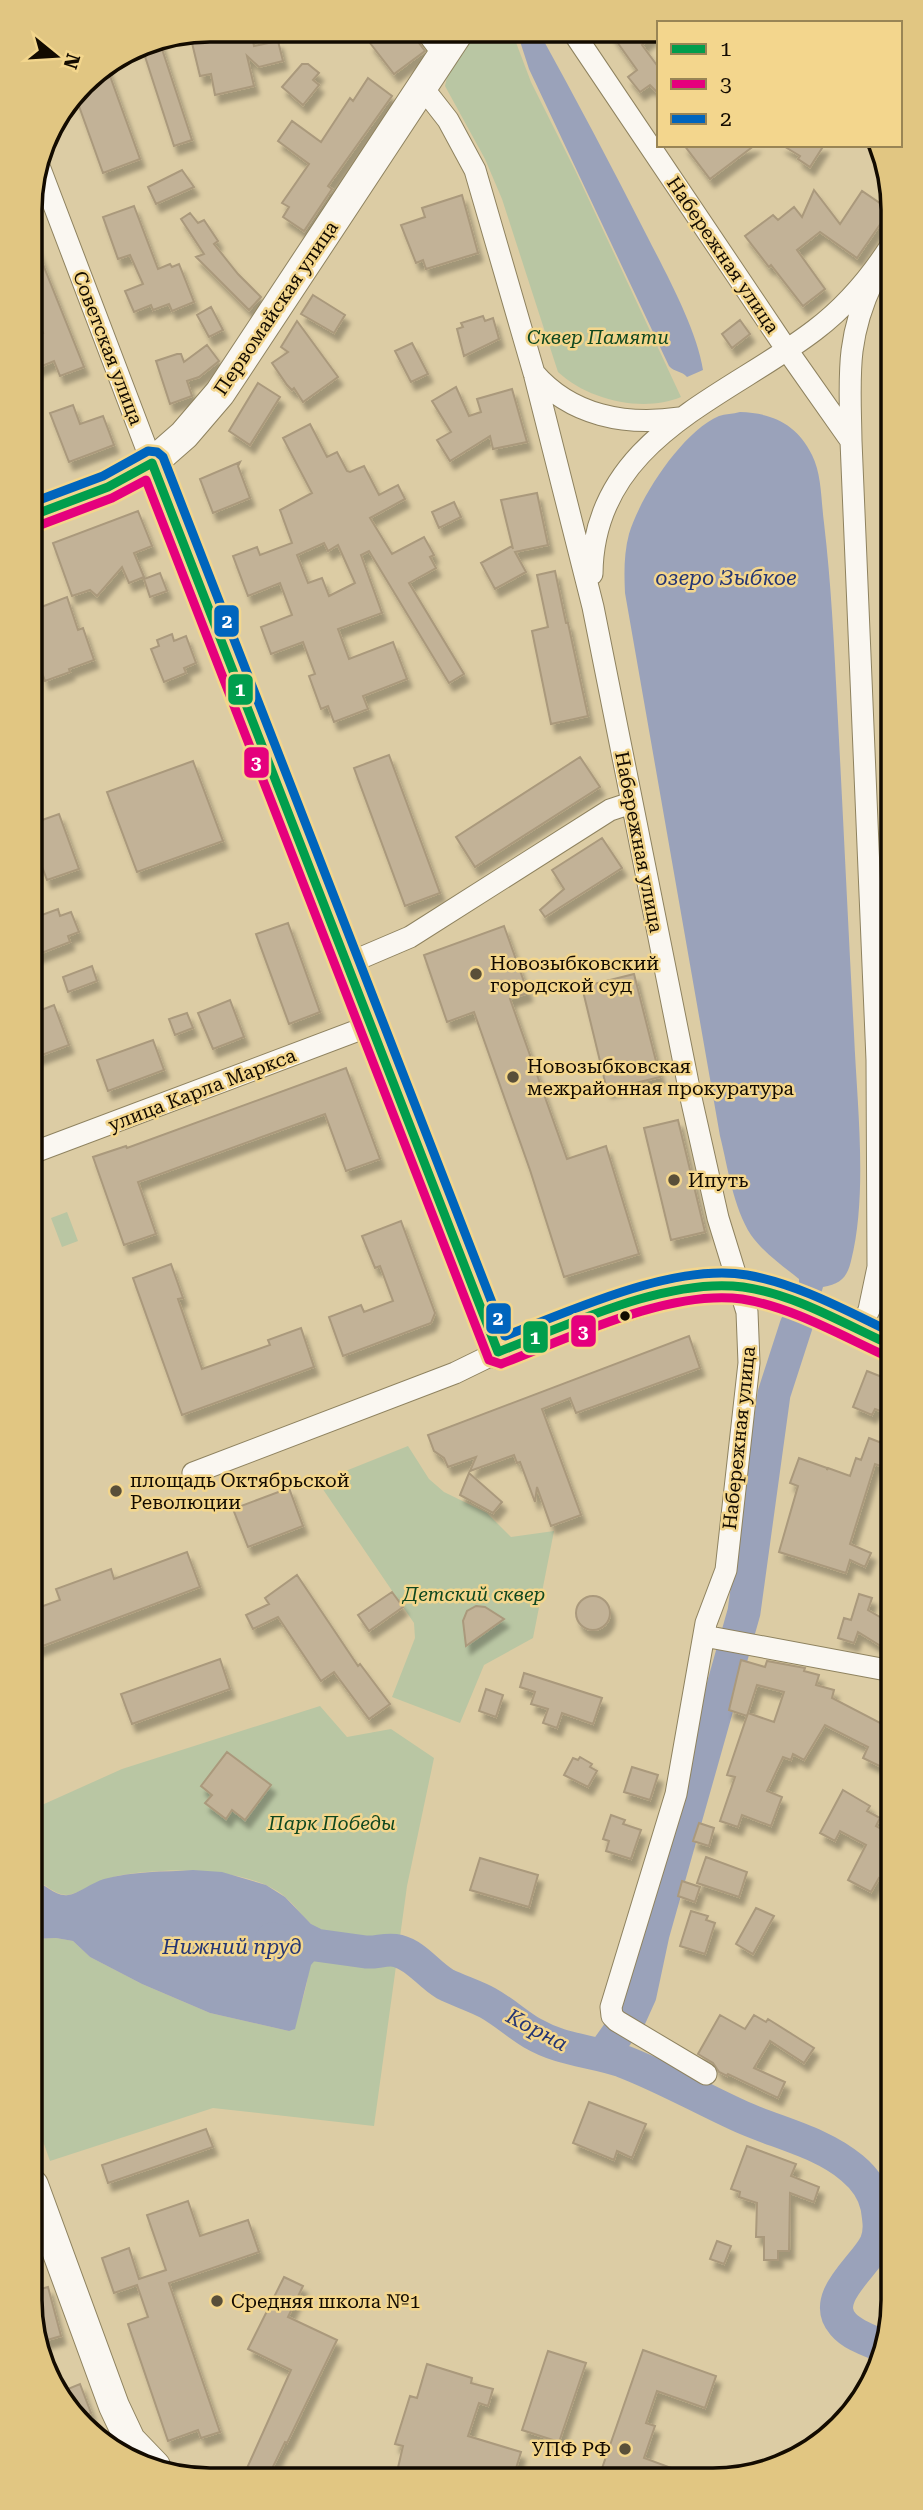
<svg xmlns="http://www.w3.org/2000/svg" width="923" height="2510" viewBox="0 0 923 2510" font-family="'Roboto Serif',serif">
<defs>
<filter id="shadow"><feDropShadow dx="4.5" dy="8" stdDeviation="2" flood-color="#0004"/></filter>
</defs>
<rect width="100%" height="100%" fill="#dccca4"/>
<path fill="#b9c6a3" d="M475 31 512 32 531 82 575 170 681 397C643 413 588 400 558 372L502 199 485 159 445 86 448 73Z
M67 1212 78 1241 62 1247 51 1218Z
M408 1446 429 1479 444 1492 487 1513 511 1537 554 1531 533 1638 484 1665 460 1723 392 1697 415 1638 414 1623 318 1482Z
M320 1706 347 1737 391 1729 434 1758 407 1886 374 2126 213 2108 50 2161 33 2113V1939L56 1938 73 1941 90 1957 142 1984 210 2013 289 2031C309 1995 311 1964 311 1924 301 1915 294 1904 284 1896 247 1866 163 1867 117 1876 104 1879 75 1895 67 1895 54 1895 45 1882 33 1881V1809L122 1769Z"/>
<path fill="#9aa2ba" d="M517 32H539C576 99 612 167 647 236 666 273 697 330 703 370L687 377C682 371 674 372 669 366L529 69Z
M740 412C772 413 797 424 812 455 822 475 821 501 824 523 831 582 834 642 837 702 843 813 848 923 854 1034 857 1104 868 1194 851 1261 847 1278 840 1284 823 1287L821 1294 799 1285V1279C783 1266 764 1253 751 1235 733 1207 728 1168 720 1136L625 593C624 572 624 553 629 534 640 497 682 432 719 416 725 414 733 414 740 412Z
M193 1870 222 1872 266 1885 285 1897 311 1924 321 1929 316 1959 311 1965 295 2029 289 2031 210 2013 142 1984 90 1957 73 1941 56 1938 33 1939V1881C45 1883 55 1897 68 1895 78 1894 93 1882 104 1879 133 1871 164 1872 193 1870Z"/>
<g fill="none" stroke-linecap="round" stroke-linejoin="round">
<path stroke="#9aa2ba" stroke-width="33" d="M272 1939C303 1943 335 1948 366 1952 377 1953 387 1948 398 1951 417 1956 428 1974 445 1984 459 1991 475 1996 488 2003 504 2012 517 2024 532 2033 563 2051 590 2050 622 2061 664 2077 702 2099 742 2117 778 2133 821 2142 852 2168 864 2178 874 2192 877 2207 879 2220 881 2231 876 2243 865 2267 820 2297 843 2324 853 2336 871 2341 885 2347
M604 2053 631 2015 640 1995 653 1934 744 1612 774 1394 796 1326"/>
</g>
<path fill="#c2b297" stroke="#aa997c" stroke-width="2" fill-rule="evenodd" filter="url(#shadow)" d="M210 30H243L244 34 251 32 254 46 278 41 283 61 259 67 247 56 254 86 215 95 211 74 200 76 192 43 201 41 199 32Z
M385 31H413L416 39 425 51 394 74 370 43Z
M610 32 657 33 642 45 659 68V94L650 85 640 92 628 77 637 70Z
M159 40 192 140 174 146 141 44Z
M302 64H308L319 73 313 80 319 85 303 105 282 87Z
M106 65 140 159 103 173 75 95 91 75Z
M368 78 392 96 328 186 332 189 304 231 283 217 289 207 282 203 309 164 278 141 292 121 321 142 350 98 353 101Z
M684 145H755L710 179Z
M782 145H824L810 167 798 159 800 156Z
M182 170 194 187 156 204 148 187Z
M814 190 840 224 862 191 890 210 857 258 820 232 797 250 825 289 803 306 771 265 769 267 745 236 773 215 778 220 794 207 802 217Z
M462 195 478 253 426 269 423 260 416 263 401 225 425 217 422 208Z
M134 206 158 269 170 264 172 267 179 264 194 302 172 311 169 304 153 310 151 305 134 312 125 291 143 284 130 255 118 259 103 217Z
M190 213 198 223 204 220 218 241 214 244 238 274 261 297 249 310 196 257 204 254 181 219Z
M30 232 84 367 60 376 54 361 30 371V338L43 333 30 302Z
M313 295 345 315 334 333 301 314Z
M211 307 223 330 209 337 197 315Z
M483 316 485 321 493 318 499 339 464 356 457 329 463 327 461 323Z
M740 320 750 334 732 348 722 334Z
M297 321 338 377 303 402 294 388 292 390 287 385 272 363 288 352 281 347Z
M412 343 428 374 411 382 395 351Z
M207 345 219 361 199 377 187 381 192 396 170 404 156 361 177 354H181L184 362Z
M258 383 280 397 250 445 229 431Z
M456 387 469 416 481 412 477 399 512 389 527 442 493 449 490 436 450 461 437 440 451 432 432 401Z
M73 405 80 424 103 416 114 445 69 462 50 413Z
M310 424 327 457 337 452 347 471 350 472 364 466 379 495 398 485 405 499 370 518 392 554 424 537 434 555 430 557 436 568 409 583 464 674 449 683 369 551 361 555 382 613 338 629 349 659 393 642 407 679 363 696 368 709 334 722 328 706 321 709 309 676 315 674 303 642 271 654 261 627 292 615 280 583 248 596 233 556 257 547 260 555 292 543 280 510 312 493 283 438ZM324 543 328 551 338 545 355 583 329 596 322 578 308 583 297 555Z
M240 462 238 466 250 498 213 513 200 479Z
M537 493 548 545 515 552 526 572 495 589 481 563 512 546 513 549 501 500Z
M454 502 461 517 439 528 432 512Z
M138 511 152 546 134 553 144 577 129 583 122 567 97 596 90 590 72 596 53 543Z
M555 571 566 623H568L588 716 551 724 532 631 548 627 537 575Z
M160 573 167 591 150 597 144 579Z
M67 597 78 630 83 628 94 660 69 669 70 672 45 681 31 642V611Z
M172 634 174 641 186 636 196 663 184 668 186 673 164 682 151 649 159 646 157 640Z
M389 755 440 893 405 906 354 768Z
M580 757 600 787 475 867 456 837Z
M193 761 223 841 137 872 107 792Z
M59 814 79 869 47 880 31 837V824Z
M602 838 622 868 545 917 540 910 564 889 552 870Z
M58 909 60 916 71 912 79 932 68 936 70 942 31 957V919Z
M288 923 320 1012 289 1024 256 934Z
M504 926 528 993 510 999 567 1159 606 1146 639 1254 564 1277 530 1170 474 1012 447 1022 424 955Z
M92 966 97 981 68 992 63 977Z
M634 974 660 1077 607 1090 582 987Z
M230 1000 244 1037 213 1049 198 1013Z
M54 1005 69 1045 31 1059V1014Z
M187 1013 193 1028 175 1035 169 1019Z
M153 1040 164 1070 108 1091 97 1060Z
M346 1068 380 1159 346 1171 325 1114 138 1182 156 1234 124 1245 93 1157 126 1146 127 1148Z
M678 1120 705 1232 671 1240 644 1128Z
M401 1221 435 1313 431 1323 343 1356 329 1317 361 1305 364 1312 393 1301 380 1266 375 1268 362 1236Z
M171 1264 183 1298 178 1299 202 1369 270 1345 268 1340 301 1328 314 1367 182 1415 133 1278Z
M689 1336 700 1368 576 1413 570 1398 542 1409 581 1515 551 1526 537 1487 535 1502 520 1462 517 1463 514 1455 470 1471 476 1457 448 1467 444 1458 434 1451 428 1435Z
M867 1371 892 1381V1415L875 1409 872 1415 853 1407Z
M869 1438 892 1447V1470L875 1464 850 1544 871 1553 865 1567 850 1560 846 1573 779 1552 798 1486 790 1483 799 1458 827 1468V1470L828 1468 850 1476 856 1458 861 1460Z
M469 1473 502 1502 493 1513 460 1495Z
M289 1488 303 1526 248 1547 233 1509Z
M187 1552 200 1587 32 1650V1610L60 1600 56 1589 111 1569 114 1579Z
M297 1575 358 1666 360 1664 390 1704 369 1719 334 1672 321 1681 278 1617 253 1629 246 1615 269 1604 265 1598Z
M392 1592 403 1607 369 1631 358 1615Z
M859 1594 872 1598 868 1610 892 1624V1653L858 1632 854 1643 838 1638 844 1618 851 1620Z
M576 1613a17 17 0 1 1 34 0a17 17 0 1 1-34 0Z
M476 1606 485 1607 504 1619 466 1646 463 1621 467 1611Z
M220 1659 230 1689 132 1724 121 1694Z
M741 1660 765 1667 767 1661 805 1668 804 1671 819 1675 816 1685 834 1690 832 1698 892 1729V1772L863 1758 868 1747 825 1725 804 1760 793 1754 791 1760 783 1757 767 1791 782 1797 771 1826 742 1815 738 1827 720 1821 735 1777 727 1775 748 1713 774 1722 784 1692 757 1685 747 1716 729 1710Z
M524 1673 602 1698 593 1724 562 1713 557 1728 543 1723 548 1709 531 1704 535 1692 520 1687Z
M486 1689 503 1695 496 1717 479 1711Z
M227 1752 271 1785 245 1820 232 1810 226 1819 205 1803 212 1795 201 1786Z
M580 1757 592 1764 590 1767 597 1771 588 1787 564 1775 573 1758 578 1760Z
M632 1767 658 1775 650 1800 624 1792Z
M843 1790 870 1806 867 1811 880 1818 876 1826 892 1835V1879L887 1876 884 1881 879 1878 871 1892 848 1880 866 1845 840 1831 835 1841 820 1833Z
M611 1815 625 1820 623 1824 641 1830 631 1859 606 1851 609 1841 603 1839Z
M699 1823 714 1828 709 1846 693 1841Z
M706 1857 747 1872 739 1897 697 1883Z
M480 1858 538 1875 529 1907 470 1890Z
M682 1881 700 1887 695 1902 678 1896Z
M756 1908 774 1916 753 1954 736 1944Z
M691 1911 708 1916 706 1920 715 1923 705 1954 680 1946Z
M720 2015 745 2029 754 2015 766 2022 768 2019 814 2048 804 2063 770 2041 754 2068 785 2082 778 2098 728 2074 727 2076 719 2072 713 2063 698 2054Z
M589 2102 646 2124 632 2158 617 2151 614 2160 573 2143Z
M206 2129 213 2147 108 2183 102 2165Z
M747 2146 796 2164 791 2176 819 2187 814 2202 790 2193 789 2251H778V2260H764V2237H756L757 2203 739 2197 740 2192 731 2189Z
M188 2201 200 2236 248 2220 259 2252 169 2283 220 2432 201 2438 198 2430 168 2441 128 2324 148 2317 137 2285 114 2293 102 2258 129 2248 139 2279 166 2270 147 2215Z
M717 2241 731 2246 724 2264 710 2259Z
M284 2277 303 2286 288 2317 337 2340 287 2443 285 2442 268 2477H265L247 2468 291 2370 248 2349Z
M48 2287 61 2336 37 2343 33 2336V2291Z
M643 2350 716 2376 705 2408 657 2391 646 2423 655 2426 644 2458 690 2475V2477H599Z
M548 2351 586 2363 559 2442 522 2430Z
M427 2364 472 2378 471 2383 493 2389 488 2406 479 2403 468 2436 521 2452 514 2475 507 2473 506 2477H408L397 2472 403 2446 395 2444 410 2396 417 2398Z
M80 2384 91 2413 78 2419 63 2391Z"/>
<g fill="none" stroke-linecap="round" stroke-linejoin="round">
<defs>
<path id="street" d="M426 31 444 55
M573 32 787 350 851 441 877 1060 878 1267 869 1310 859 1331
M423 88 448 120 475 170 534 373 593 607 691 1098 718 1218 747 1312 749 1363 726 1570 706 1623 676 1794 611 2007 612 2016 617 2021 706 2074
M39 166 152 463
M534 373C571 416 626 426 680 418
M851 441C850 378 845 340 873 281
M592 574C593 439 725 399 815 330 844 308 870 278 890 247
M349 963 410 937 610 810 631 803
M32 1153 372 1025
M193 1473 455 1373 498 1352
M704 1636 892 1671"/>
<path id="secondary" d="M152 463 184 435 220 393 459 31
M33 2185 114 2406 130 2440 155 2466"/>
<path id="primary" d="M31 516 108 487 152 463 498 1352C562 1328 676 1276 743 1287 794 1296 844 1324 891 1345"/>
</defs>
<use href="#street" stroke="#8e825f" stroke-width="23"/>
<use href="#secondary" stroke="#8e825f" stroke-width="32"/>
<use href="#primary" stroke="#8e825f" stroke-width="35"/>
<use href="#street" stroke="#faf7f1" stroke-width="21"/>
<use href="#secondary" stroke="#faf7f1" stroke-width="30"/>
<use href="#primary" stroke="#faf7f1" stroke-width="33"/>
<defs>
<path id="bus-1" d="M31 516 108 487 152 463 498 1352C568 1325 667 1277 743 1287 795 1294 844 1324 891 1345"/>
<path id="bus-2" d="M35 527 112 498 146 480 489 1360 501 1364C569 1338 669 1289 742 1299 792 1307 840 1335 886 1356"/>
<path id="bus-3" d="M31 503 103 476 148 451 157 452 163 457 505 1336C573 1310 673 1263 747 1275 798 1284 845 1310 891 1332"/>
</defs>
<use href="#bus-1" stroke="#f3d68d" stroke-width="14"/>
<use href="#bus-2" stroke="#f3d68d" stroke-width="14"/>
<use href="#bus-3" stroke="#f3d68d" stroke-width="14"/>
<use href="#bus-1" stroke="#019e4d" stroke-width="9"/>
<use href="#bus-2" stroke="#e5007d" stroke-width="9"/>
<use href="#bus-3" stroke="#0065bd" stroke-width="9"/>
</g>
<g fill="#594f39" stroke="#f3d68d" stroke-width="2.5">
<circle cx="476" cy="974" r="7"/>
<circle cx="513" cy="1077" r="7"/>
<circle cx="674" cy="1180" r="7"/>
<circle cx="116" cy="1491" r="7"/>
<circle cx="217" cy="2301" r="7"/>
<circle cx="625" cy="2449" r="7"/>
</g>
<circle fill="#130b00" stroke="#f3d68d" stroke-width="2.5" cx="625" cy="1316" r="6"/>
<g text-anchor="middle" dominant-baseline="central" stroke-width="5" stroke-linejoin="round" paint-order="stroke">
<g font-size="19" fill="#130b00" stroke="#f3d68d">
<text transform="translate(723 255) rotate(56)">Набережная улица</text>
<text transform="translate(276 308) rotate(-56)">Первомайская улица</text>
<text transform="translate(108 348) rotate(69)">Советская улица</text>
<text transform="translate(639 842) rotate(79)">Набережная улица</text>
<text transform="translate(202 1090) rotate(-21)">улица Карла Маркса</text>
<text transform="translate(739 1438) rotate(-84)">Набережная улица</text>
</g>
<g font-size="19" font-style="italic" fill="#0f471f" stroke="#f3d68d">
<text x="598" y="337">Сквер Памяти</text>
<text x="474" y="1594">Детский сквер</text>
<text x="332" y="1823">Парк Победы</text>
</g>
<g font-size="19" fill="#130b00" stroke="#f3d68d" text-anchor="start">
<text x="490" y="963">Новозыбковский<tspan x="490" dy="22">городской суд</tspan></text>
<text x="527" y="1066">Новозыбковская<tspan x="527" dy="22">межрайонная прокуратура</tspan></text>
<text x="688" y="1180">Ипуть</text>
<text x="130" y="1480">площадь Октябрьской<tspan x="130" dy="22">Революции</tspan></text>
<text x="231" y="2301">Средняя школа №1</text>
<text x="611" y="2449" text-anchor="end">УПФ РФ</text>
</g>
<g font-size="21" font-style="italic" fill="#243574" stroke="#f3d68d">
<text x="726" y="578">озеро Зыбкое</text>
<text x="232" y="1947">Нижний пруд</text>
<text transform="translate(537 2030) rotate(28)">Корна</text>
</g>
</g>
<path d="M0 0H923V2510H0ZM210 42H713A168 168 0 0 1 881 210V2300A168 168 0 0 1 713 2468H210A168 168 0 0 1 42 2300V210A168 168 0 0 1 210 42Z" fill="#e1c682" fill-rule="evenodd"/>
<path fill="none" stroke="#130b00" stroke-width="3.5" d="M210 42H713A168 168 0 0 1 881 210V2300A168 168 0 0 1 713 2468H210A168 168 0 0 1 42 2300V210A168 168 0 0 1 210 42Z"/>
<g stroke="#f3d68d" stroke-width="2.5">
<rect x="213" y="604" width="27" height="34" rx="7" fill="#0065bd"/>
<rect x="227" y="673" width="27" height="33" rx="7" fill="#019e4d"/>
<rect x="243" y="746" width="27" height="33" rx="7" fill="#e5007d"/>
<rect x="485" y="1302" width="27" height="33" rx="7" fill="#0065bd"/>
<rect x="570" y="1314" width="27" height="34" rx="7" fill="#e5007d"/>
<rect x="522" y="1320" width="27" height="34" rx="7" fill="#019e4d"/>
</g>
<g font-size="19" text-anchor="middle" font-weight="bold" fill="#fff">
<text x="227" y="628">2</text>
<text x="240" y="696">1</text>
<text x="256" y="769">3</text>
<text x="498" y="1325">2</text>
<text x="583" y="1338">3</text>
<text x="535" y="1344">1</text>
</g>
<rect x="657" y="21" width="245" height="126" fill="#f3d68d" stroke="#998555" stroke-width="2"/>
<rect x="671" y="44" width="35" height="10" fill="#019e4d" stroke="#998555" stroke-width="2"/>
<text x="720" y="56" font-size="21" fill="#130b00">1</text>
<rect x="671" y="79" width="35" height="10" fill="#e5007d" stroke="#998555" stroke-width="2"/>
<text x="720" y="91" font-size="21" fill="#130b00">3</text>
<rect x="671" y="114" width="35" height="10" fill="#0065bd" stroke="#998555" stroke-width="2"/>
<text x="720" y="126" font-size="21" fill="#130b00">2</text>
<g transform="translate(56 56) rotate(108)" stroke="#f3d68d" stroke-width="5" paint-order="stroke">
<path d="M0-5L12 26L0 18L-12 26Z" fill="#130b00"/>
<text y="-10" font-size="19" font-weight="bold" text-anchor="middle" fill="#130b00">N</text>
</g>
</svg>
